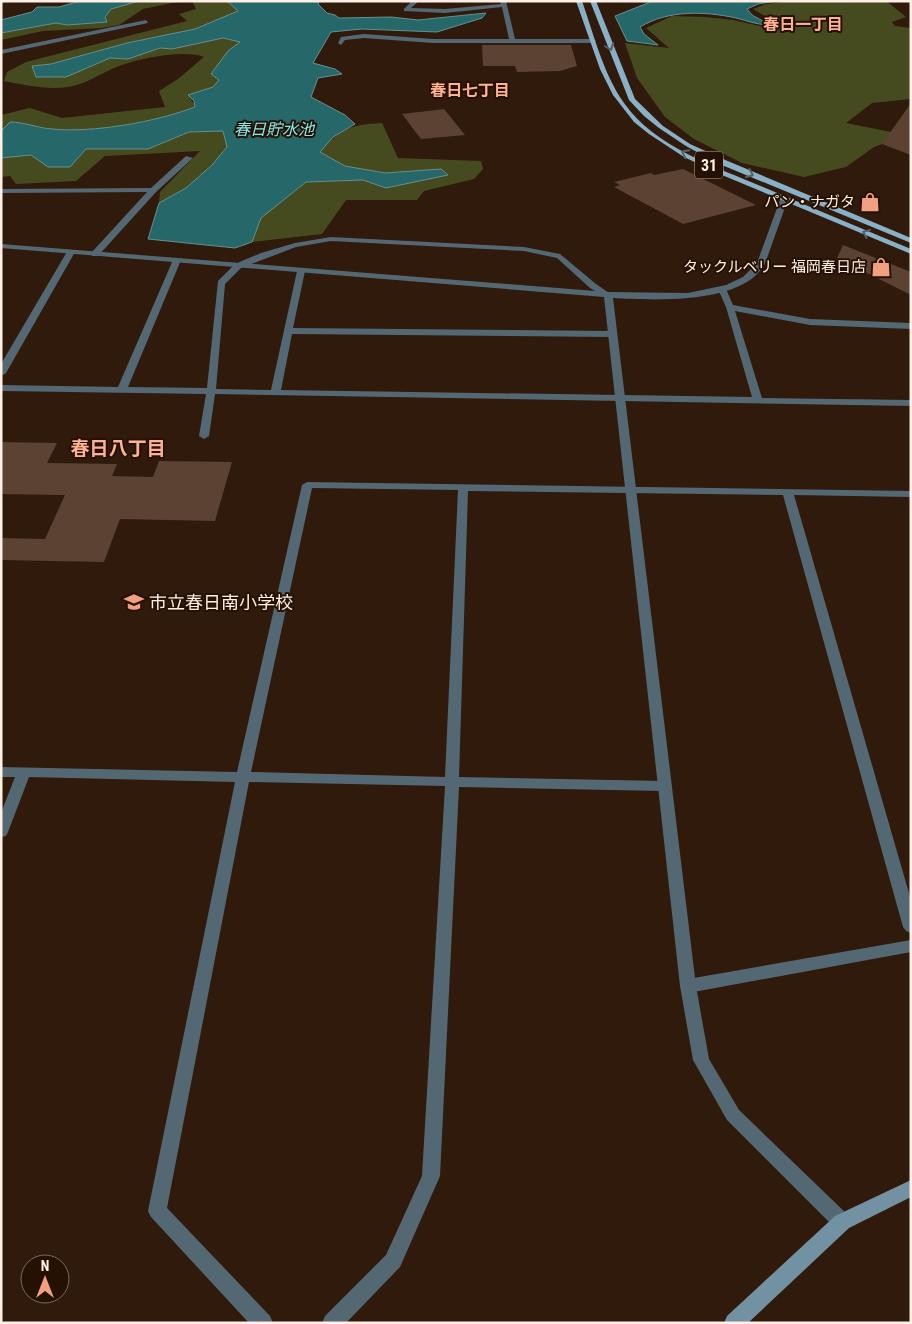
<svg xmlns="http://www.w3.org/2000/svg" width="912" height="1324" viewBox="0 0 912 1324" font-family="'Roboto Condensed','Noto Sans JP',sans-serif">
<rect width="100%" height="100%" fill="#301a0c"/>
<path fill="#464b1f" d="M139 1H182L143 9 119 25 101 28 43 31 1 40V33L56 23 67 25 107 22 105 17 111 9Z
M192 1H227L239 11 195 29 127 43 51 64 33 66 91 64 110 58 128 59 160 48H172L223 38 241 42 228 51 211 74 219 80 213 88 188 95 196 107C156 122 94 133 52 129 37 128 25 122 10 122L1 131V115L30 108 62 118 165 107 159 91 178 79 204 57C183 49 135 59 114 68 100 74 84 85 68 87 46 90 25 85 4 81L7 72 26 62 187 21 179 14 196 9Z
M789 1H886L906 17 892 22 895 26 911 28V99L872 103 846 123 906 135 874 147 846 167 804 177 742 163 694 139 665 117 637 78 625 43 669 48 646 28 672 16 705 17 733 20 769 28 777 23 753 9 766 4Z
M382 123 398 158 481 161 483 169 474 179 424 191 417 200H346L322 234 252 242 260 218 306 182 363 180 386 188 447 175 441 169 385 173 345 166 319 152C341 128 350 125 382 123Z
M223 131 227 147 212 165 186 188 159 203 160 192 200 151 105 156 76 181 16 184 10 176 1 177V158L31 155 48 167 86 149H148L189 132Z"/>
<path fill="#266769" stroke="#67908e" d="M80 1H139L111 9 105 17 107 22 67 25 56 23 1 33V20L32 12 37 7H59Z
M227 1H319L318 4 327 13 335 15 339 18 391 17 418 20 486 13 482 18 437 32 362 29 331 32 313 63 335 69 342 74 318 78 311 97 345 115 355 124 333 137 320 152 345 166 385 173 441 169 448 175 386 188 363 180 306 182 261 218 252 242 235 248 148 239 159 203 186 188 212 165 227 147 223 131 189 132 148 149H86L70 167H48L31 155 1 158V131L10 122C25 122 37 128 52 129 93 133 156 122 195 107L194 101 188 95 213 87 219 80 211 74 228 51 240 42 223 38 172 49 160 48 128 59 110 58 66 77H36L32 66 51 64 127 43 195 29 238 11Z
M653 1H777L758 4 747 9 752 15 770 25C758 25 748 21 736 18 704 11 668 10 640 27L644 34 658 45 627 41 615 16Z"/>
<path fill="#5b4233" d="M482 45H571L577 66 560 71 517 72 515 66H483Z
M911 103V155L882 144Z
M444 109 465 135 421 139 402 114Z
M683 169 756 205 683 224 614 187 620 185 614 182 651 173 654 175Z
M843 245 911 272V295L837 258Z
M1 442 57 443 47 463 117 464 112 476 153 477 159 461 232 462 215 521 120 519 104 562 1 560V538L45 539 65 495 1 494Z"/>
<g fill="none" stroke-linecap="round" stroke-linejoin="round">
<path fill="#546873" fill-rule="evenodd" d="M1 1H7L1 4Z
M412 1H419L411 8 445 9 501 4 500 1H506L515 39H593L596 41 593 43H433L364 38 345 40 341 45 338 43 341 37 364 34 433 39H509L502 7 445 13 404 11V9Z
M146 20 148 23 1 54V50Z
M186 156 193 158 156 192 98 256H92V252L147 192 1 193V189L151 188Z
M331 237 524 247 560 254 596 284 612 295 605 297 590 288 557 258 524 251 331 241 296 247 241 268 225 284 216 389 271 390 297 271 301 268 305 271 293 328 612 331 617 334 612 337 292 334 281 390 752 397 726 307 718 289 722 286 726 289 733 305 810 319 911 323V329L810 325 735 311 762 398 911 400V406L215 394 209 436 204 439 199 436 206 394 1 391V385L118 387 173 260 177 258 181 260 128 387 207 388 218 281 235 264 261 253 295 243Z
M68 250 75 252 6 373 1 376V364Z
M307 482 911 491V497L794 495 911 900V933L906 931 903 927 783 495 468 491 459 777 664 781 669 783 671 786 669 789 664 791 459 787 440 1176 400 1267 346 1323H322L325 1316 386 1255 422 1176 445 786 249 782 167 1208 270 1316 273 1323H249L151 1217 148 1211 235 782 29 777 8 832 6 836 1 837V813L15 777H1V767L237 772 302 485ZM312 488 458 490 445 777 251 772Z
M911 940V952L688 993 682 991 680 986 682 981 688 979Z"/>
<path fill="#546873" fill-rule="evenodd" d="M781 197 788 199 766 261C747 306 652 300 613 298L696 986 709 1059 739 1110 849 1216 851 1222 849 1228 842 1231 835 1228 727 1120 693 1060 680 986 604 297 1 248V244L608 292 688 293 726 285 743 277 757 263Z"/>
<path fill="#7291a3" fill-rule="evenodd" d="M911 1180V1197L849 1228 748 1323H724L727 1316 835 1216Z"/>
<path fill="#88b1c8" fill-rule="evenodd" d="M576 1H582C594 35 603 73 624 103 655 147 716 167 763 187 812 208 861 228 911 249V254L722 175 684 157 649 134 634 122 613 95 600 69Z
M590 1H596L635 99 663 126 690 144 723 159 911 238V243L717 163 686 146 659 128 644 116 629 100Z"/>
</g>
<defs><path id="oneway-chevron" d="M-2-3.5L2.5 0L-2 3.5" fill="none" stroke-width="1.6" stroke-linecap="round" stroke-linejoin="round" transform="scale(1.25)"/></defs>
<g stroke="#566166">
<use href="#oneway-chevron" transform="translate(610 47) rotate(69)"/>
<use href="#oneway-chevron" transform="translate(685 153) rotate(-152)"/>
<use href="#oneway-chevron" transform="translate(750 174) rotate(23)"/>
<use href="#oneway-chevron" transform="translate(866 233) rotate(-157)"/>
</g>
<defs>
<symbol id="shop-bare" viewBox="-9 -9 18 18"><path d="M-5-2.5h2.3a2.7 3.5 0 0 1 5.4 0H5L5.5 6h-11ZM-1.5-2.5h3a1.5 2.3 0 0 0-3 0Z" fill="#f2a080" stroke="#251104" stroke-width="2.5" paint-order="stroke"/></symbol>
<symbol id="school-bare" viewBox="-9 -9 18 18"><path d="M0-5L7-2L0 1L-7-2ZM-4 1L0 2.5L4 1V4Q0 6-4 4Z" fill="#f2a080" stroke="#251104" stroke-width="2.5" paint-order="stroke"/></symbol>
</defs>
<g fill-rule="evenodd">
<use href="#shop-bare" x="856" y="188" width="28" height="28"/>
<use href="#shop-bare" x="867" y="253" width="28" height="28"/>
<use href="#school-bare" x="120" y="588" width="28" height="28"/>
</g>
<g text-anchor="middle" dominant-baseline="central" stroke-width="4" stroke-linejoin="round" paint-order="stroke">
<g font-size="15" fill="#ffefe6" stroke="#251104" text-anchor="end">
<text x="855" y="202">パン・ナガタ</text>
<text x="866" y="267">タックルベリー 福岡春日店</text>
</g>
<g font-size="16" font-weight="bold" fill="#feb193" stroke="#251104">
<text x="803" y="24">春日一丁目</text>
<text x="470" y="90">春日七丁目</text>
</g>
<g font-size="16" font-style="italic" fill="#84e9ec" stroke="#251104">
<text x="274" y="129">春日貯水池</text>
</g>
<rect fill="#251104" stroke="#beaca2" stroke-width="1" x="695" y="151.5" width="28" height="27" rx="4"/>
<g font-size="16" font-weight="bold" fill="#ffefe6">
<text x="709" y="165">31</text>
</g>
<g font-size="18" fill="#ffefe6" stroke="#251104" text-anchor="start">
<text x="149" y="602">市立春日南小学校</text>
</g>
<g font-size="19" font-weight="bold" fill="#feb193" stroke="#251104">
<text x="118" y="448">春日八丁目</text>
</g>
</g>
<rect width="912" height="1324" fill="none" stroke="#ffefe6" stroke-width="5"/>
<g transform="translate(45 1279)"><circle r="24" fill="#251104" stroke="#7c6a5e"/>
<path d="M0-4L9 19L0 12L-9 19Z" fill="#f2a080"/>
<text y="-8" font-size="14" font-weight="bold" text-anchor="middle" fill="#ffefe6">N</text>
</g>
</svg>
